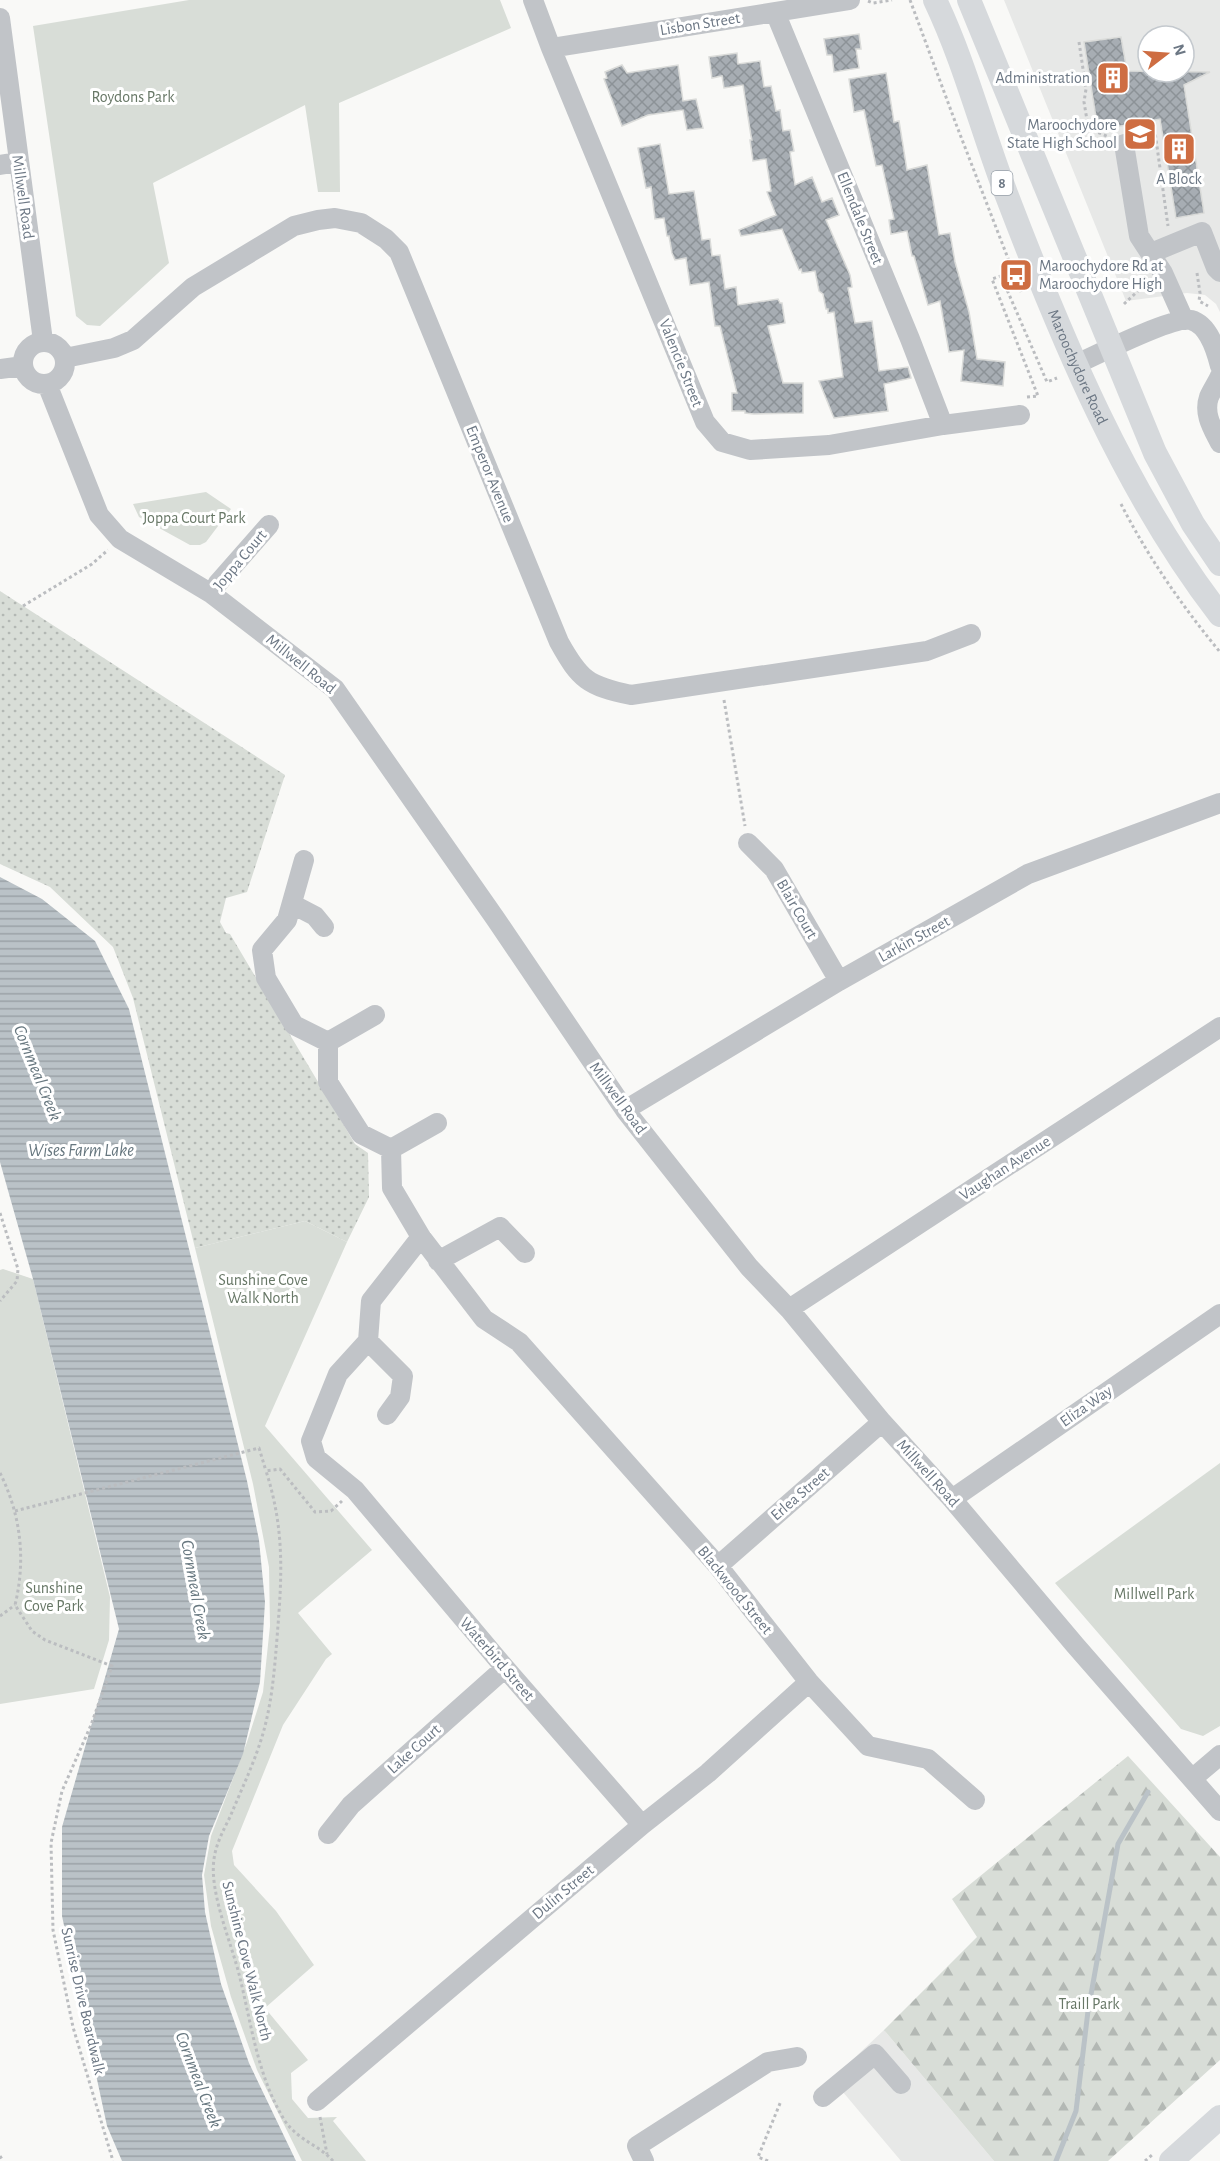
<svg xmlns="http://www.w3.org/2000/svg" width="1220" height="2161" viewBox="0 0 1220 2161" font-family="'Alegreya Sans',sans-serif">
<defs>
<pattern id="grass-dots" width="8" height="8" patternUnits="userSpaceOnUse" patternTransform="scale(1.5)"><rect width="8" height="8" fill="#d8ddd7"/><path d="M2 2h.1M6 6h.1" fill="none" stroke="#b3b8b4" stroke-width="1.8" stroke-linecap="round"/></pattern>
<pattern id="forest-firs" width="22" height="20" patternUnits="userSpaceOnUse" patternTransform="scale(1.5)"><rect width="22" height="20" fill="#d8ddd7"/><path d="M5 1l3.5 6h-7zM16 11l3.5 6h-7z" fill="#b3b8b4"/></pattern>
<pattern id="water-rules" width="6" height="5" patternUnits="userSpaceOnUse" patternTransform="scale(1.5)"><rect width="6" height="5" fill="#bac2c7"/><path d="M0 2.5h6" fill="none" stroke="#9ba2a7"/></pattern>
<pattern id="building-cross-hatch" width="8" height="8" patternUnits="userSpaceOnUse" patternTransform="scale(1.5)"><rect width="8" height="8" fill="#a7adb3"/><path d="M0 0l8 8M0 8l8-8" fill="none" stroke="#8c9297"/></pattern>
</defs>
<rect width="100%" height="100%" fill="#f9f9f7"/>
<path fill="#e7e8e7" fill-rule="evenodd" d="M1004 0H1220V312L1216 304 1205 295 1187 293 1126 301ZM1148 36H1184V72H1148Z
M884 2030 994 2161H901L832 2079Z"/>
<path fill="url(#grass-dots)" d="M0 591 285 775 247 892 226 898 220 922 226 933 230 934 355 1144 368 1153 369 1197 347 1242 305 1221 195 1248 133 998 113 947 50 887 0 864Z"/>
<path fill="url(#forest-firs)" d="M1128 1756 1220 1857V2060L1108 2161H994L884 2030 977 1937 952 1899Z"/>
<path fill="#d8ddd7" d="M189 0H500L511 28 339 103 340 192H318L305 105 153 183 169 263 100 326 87 325 76 316 33 26Z
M206 492 231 509 206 542 200 545H190L139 517 133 504Z
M305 1221 347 1242 265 1426 372 1550 298 1613 332 1654 326 1659 283 1725 232 1851 234 1865 276 1911 314 1965 265 2008 308 2060 291 2073 292 2099 308 2118 337 2117 333 2121 366 2161H302L257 2070 231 1997 211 1926 204 1875 211 1836 247 1742 263 1692 270 1626 269 1567 253 1484 195 1248Z
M3 1269 33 1279 110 1597 109 1640 94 1689 0 1704V1270Z
M1220 1463V1726L1203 1736 1181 1729 1055 1583Z"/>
<path fill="url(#water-rules)" d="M0 877 42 899 95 941 129 1009 247 1481 259 1540 265 1602 260 1682 243 1754 209 1836 202 1875 205 1912 221 1984 249 2063 296 2161H122L107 2126 62 1916V1827L119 1629 33 1279 0 1162Z"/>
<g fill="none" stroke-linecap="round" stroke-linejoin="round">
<path stroke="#bac2c7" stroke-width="5" d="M1056 2161 1076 2111 1088 2011 1118 1844 1148 1792"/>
</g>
<path fill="url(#building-cross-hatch)" stroke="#dadbd9" stroke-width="1.5" d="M859 34 861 49H856L859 68 834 72 832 55H827L824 39Z
M1121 37 1127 71 1210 72 1184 85 1204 213 1176 218 1160 119 1098 130 1084 42Z
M737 53 738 64 760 61 764 87 771 86 776 111 780 110 783 131 790 130 794 151 790 152 795 185 812 177 822 202 832 198 839 215 826 220 850 275 852 287 848 288 855 323 872 321 879 371 908 367 911 378 884 384 888 411 834 418 819 381 843 377 834 312 828 313V309H826L823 294 819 291 815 271 802 273 801 269 799 270 782 229 741 236 739 230 776 215 767 192 771 191 766 159 753 161 750 140H752L751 136 743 85 724 88 722 76 712 78 709 57Z
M622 65 627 73 678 65 683 101 696 99 703 128 687 130 683 110 648 115 622 126 604 79 607 78 605 72Z
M886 73 894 122 899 121 907 170 927 165 939 235 950 233 955 262 969 312 977 359 1005 362 1003 386 961 381 964 350 949 352 940 301 928 305 914 256H912L907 231 891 234 889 220 894 219 882 165 876 166 864 110 854 112 849 79Z
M660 144 669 194 694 191 702 240 710 239 712 256 720 255 725 289 736 287 738 305 778 299 780 303H782L785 323 768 326 783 383H803V413L754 414 745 413V411H732V393H737L720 326H715L709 282 690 285 686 258 675 260 672 253 669 236H667L664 218 655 219 651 187 646 188 638 148Z"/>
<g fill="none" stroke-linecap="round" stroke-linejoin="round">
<path stroke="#bbbdc0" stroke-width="3" stroke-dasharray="3 3" stroke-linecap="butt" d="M910 0 956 124 1021 292
M868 1 873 3 892 0
M1079 42 1086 89 1084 102 1087 120 1097 132 1109 137
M1140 135 1155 132 1168 226
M1197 273 1200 293 1199 301 1208 306
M1124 304 1140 289 1143 277
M1027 397 1038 396 992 279 1001 276 1047 382 1057 378
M1121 504C1148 557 1182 606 1220 652
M23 606 92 564 108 550
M724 700 745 826
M0 1213 18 1269 17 1281 0 1301
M0 1473C21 1515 26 1560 15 1605L32 1631 45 1640 112 1666 91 1725 62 1791 51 1843 53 1930 73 2027 113 2161
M15 1511 259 1448 266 1471
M0 1616 15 1605
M320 2117 327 2154
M0 2156 3 2161
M333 2161C319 2145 299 2141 285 2121 258 2078 252 2027 240 1978 232 1944 209 1893 214 1859 216 1844 223 1831 230 1817 239 1795 250 1772 258 1749 271 1713 274 1676 277 1638 282 1577 285 1530 266 1471L280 1469 315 1512 331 1511 342 1501
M768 2161 758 2157 781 2101
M1145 2161 1152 2155"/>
<path stroke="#c1c4c8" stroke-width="20" d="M533 0 551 48 705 422 722 442 750 450 829 445 943 425 1020 415
M775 12 910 339 943 425
M0 18 43 341
M551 48 850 0
M1124 144 1139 236 1163 273 1184 320
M0 165 18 162
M1151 253 1202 232 1216 268 1220 272
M23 363a21 21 0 1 1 42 0a21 21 0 1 1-42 0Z
M65 358 114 348 133 340 193 287 294 226 318 220 335 218 361 223 386 239 399 252 559 642C580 680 588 686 631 695L927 651 971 634
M1077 364C1096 355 1174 316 1191 320 1209 325 1216 350 1220 366
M0 369 23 366
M1220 376C1217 383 1212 390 1209 397 1203 414 1213 429 1220 443
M47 384 99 515 120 539 212 594 335 689 495 918 625 1110 749 1267 789 1309 882 1422 952 1499 1075 1645 1220 1811
M212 594 218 583 269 525
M748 843 774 869 839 981
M304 860 287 920 262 950 266 978 294 1025 328 1042V1082L361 1134 391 1149 392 1188 421 1237 484 1319 519 1342 718 1566 809 1682 868 1746 928 1759 975 1800
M292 904 315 916 324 927
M328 1042 375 1015
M625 1110 839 981 1028 874 1220 803
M391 1149 437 1123
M421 1237 371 1301 368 1341 338 1374 311 1441 316 1458 355 1490 505 1668 642 1825
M438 1261 500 1227 525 1253
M789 1309 1220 1027
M368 1341 403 1376 400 1397 387 1415
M952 1499 1220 1314
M718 1566 882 1422
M1193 1778 1220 1755
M328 1834 351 1805 505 1668
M823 2097 875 2054 901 2084
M317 2101 642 1825 708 1773 809 1682
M644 2161 637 2146 768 2062 797 2057"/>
<g stroke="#d6d9dc" stroke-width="24">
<path id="s1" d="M935 0C965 63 982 131 1007 196 1062 340 1125 492 1220 615"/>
<path d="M969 0 1155 453 1193 524 1220 564"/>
<path d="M1171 2161 1220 2117"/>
</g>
</g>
<defs>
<symbol id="building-square" viewBox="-11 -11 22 22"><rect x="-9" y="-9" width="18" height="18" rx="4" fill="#ce6d42" stroke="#fff"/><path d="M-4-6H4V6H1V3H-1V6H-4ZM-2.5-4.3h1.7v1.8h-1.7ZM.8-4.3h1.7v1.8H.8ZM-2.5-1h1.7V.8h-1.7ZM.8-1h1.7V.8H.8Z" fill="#fff"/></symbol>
<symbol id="school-square" viewBox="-11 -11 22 22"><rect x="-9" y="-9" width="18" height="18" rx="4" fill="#ce6d42" stroke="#fff"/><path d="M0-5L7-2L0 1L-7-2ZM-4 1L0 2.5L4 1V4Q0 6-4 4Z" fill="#fff"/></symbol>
<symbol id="bus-square" viewBox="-11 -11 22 22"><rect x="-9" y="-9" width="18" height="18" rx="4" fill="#ce6d42" stroke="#fff"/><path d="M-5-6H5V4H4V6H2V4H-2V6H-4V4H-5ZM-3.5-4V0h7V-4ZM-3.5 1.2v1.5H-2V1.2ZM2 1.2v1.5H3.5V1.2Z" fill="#fff"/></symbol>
</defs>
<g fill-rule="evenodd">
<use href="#building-square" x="1094" y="59" width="38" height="38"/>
<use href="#school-square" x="1121" y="115" width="38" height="38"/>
<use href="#building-square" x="1160" y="130" width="38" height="38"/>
<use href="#bus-square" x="997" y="256" width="38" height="38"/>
</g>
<g text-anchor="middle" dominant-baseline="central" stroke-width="6" stroke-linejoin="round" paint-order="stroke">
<rect fill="#fff" stroke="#98a0a9" stroke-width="1.5" x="991.5" y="171" width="21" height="24" rx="4.5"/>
<g font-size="15" font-weight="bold" fill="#6c7784">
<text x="1002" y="183">8</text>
</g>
<g font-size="16" fill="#6c7784" stroke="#fff">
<text transform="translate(700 24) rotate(-9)">Lisbon Street</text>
<text transform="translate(23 197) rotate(82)">Millwell Road</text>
<text transform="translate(860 218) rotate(68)">Ellendale Street</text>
<text transform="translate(681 363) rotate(68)">Valencie Street</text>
<text stroke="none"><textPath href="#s1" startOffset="394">Maroochydore Road</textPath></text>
<text transform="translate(490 474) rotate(68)">Emperor Avenue</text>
<text transform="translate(240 560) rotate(-50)">Joppa Court</text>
<text transform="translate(301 664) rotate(39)">Millwell Road</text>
<text transform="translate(797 909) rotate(60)">Blair Court</text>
<text transform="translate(914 939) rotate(-29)">Larkin Street</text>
<text transform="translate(618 1098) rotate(54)">Millwell Road</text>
<text transform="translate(1005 1168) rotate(-33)">Vaughan Avenue</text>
<text transform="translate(1086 1406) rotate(-35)">Eliza Way</text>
<text transform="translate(928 1473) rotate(48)">Millwell Road</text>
<text transform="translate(800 1494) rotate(-41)">Erlea Street</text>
<text transform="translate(735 1590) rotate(51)">Blackwood Street</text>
<text transform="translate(497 1659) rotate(49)">Waterbird Street</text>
<text transform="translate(414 1749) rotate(-42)">Lake Court</text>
<text transform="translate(563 1892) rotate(-40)">Dulin Street</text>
<text transform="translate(247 1961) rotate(76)">Sunshine Cove Walk North</text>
<text transform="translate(83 2001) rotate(77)">Sunrise Drive Boardwalk</text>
</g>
<g font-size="16" fill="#6c7784" stroke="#fff" text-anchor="end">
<text x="1090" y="78">Administration</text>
<text x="1117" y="125">Maroochydore<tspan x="1117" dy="18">State High School</tspan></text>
<text x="1179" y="179" text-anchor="middle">A Block</text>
<text x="1039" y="266" text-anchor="start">Maroochydore Rd at<tspan x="1039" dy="18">Maroochydore High</tspan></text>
</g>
<g font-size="16" fill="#677766" stroke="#fff">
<text x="133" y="97">Roydons Park</text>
<text x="194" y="518">Joppa Court Park</text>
<text x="263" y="1280">Sunshine Cove<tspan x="263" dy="18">Walk North</tspan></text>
<text x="54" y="1588">Sunshine<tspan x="54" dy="18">Cove Park</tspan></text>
<text x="1154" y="1594">Millwell Park</text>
<text x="1089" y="2004">Traill Park</text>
</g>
<g font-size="18" font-style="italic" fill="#67777f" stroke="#fff">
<text transform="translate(37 1073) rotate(68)">Cornmeal Creek</text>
<text x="81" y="1151">Wises Farm Lake</text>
<text transform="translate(195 1590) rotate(80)">Cornmeal Creek</text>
<text transform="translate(198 2080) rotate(69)">Cornmeal Creek</text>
</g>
</g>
<g transform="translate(1166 54) rotate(73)"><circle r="28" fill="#ffffff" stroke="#c4c9ce" stroke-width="1.5"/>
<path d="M0-4.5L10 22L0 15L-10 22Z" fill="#ce6d42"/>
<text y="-9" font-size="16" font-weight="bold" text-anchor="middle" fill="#6c7784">N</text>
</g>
</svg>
